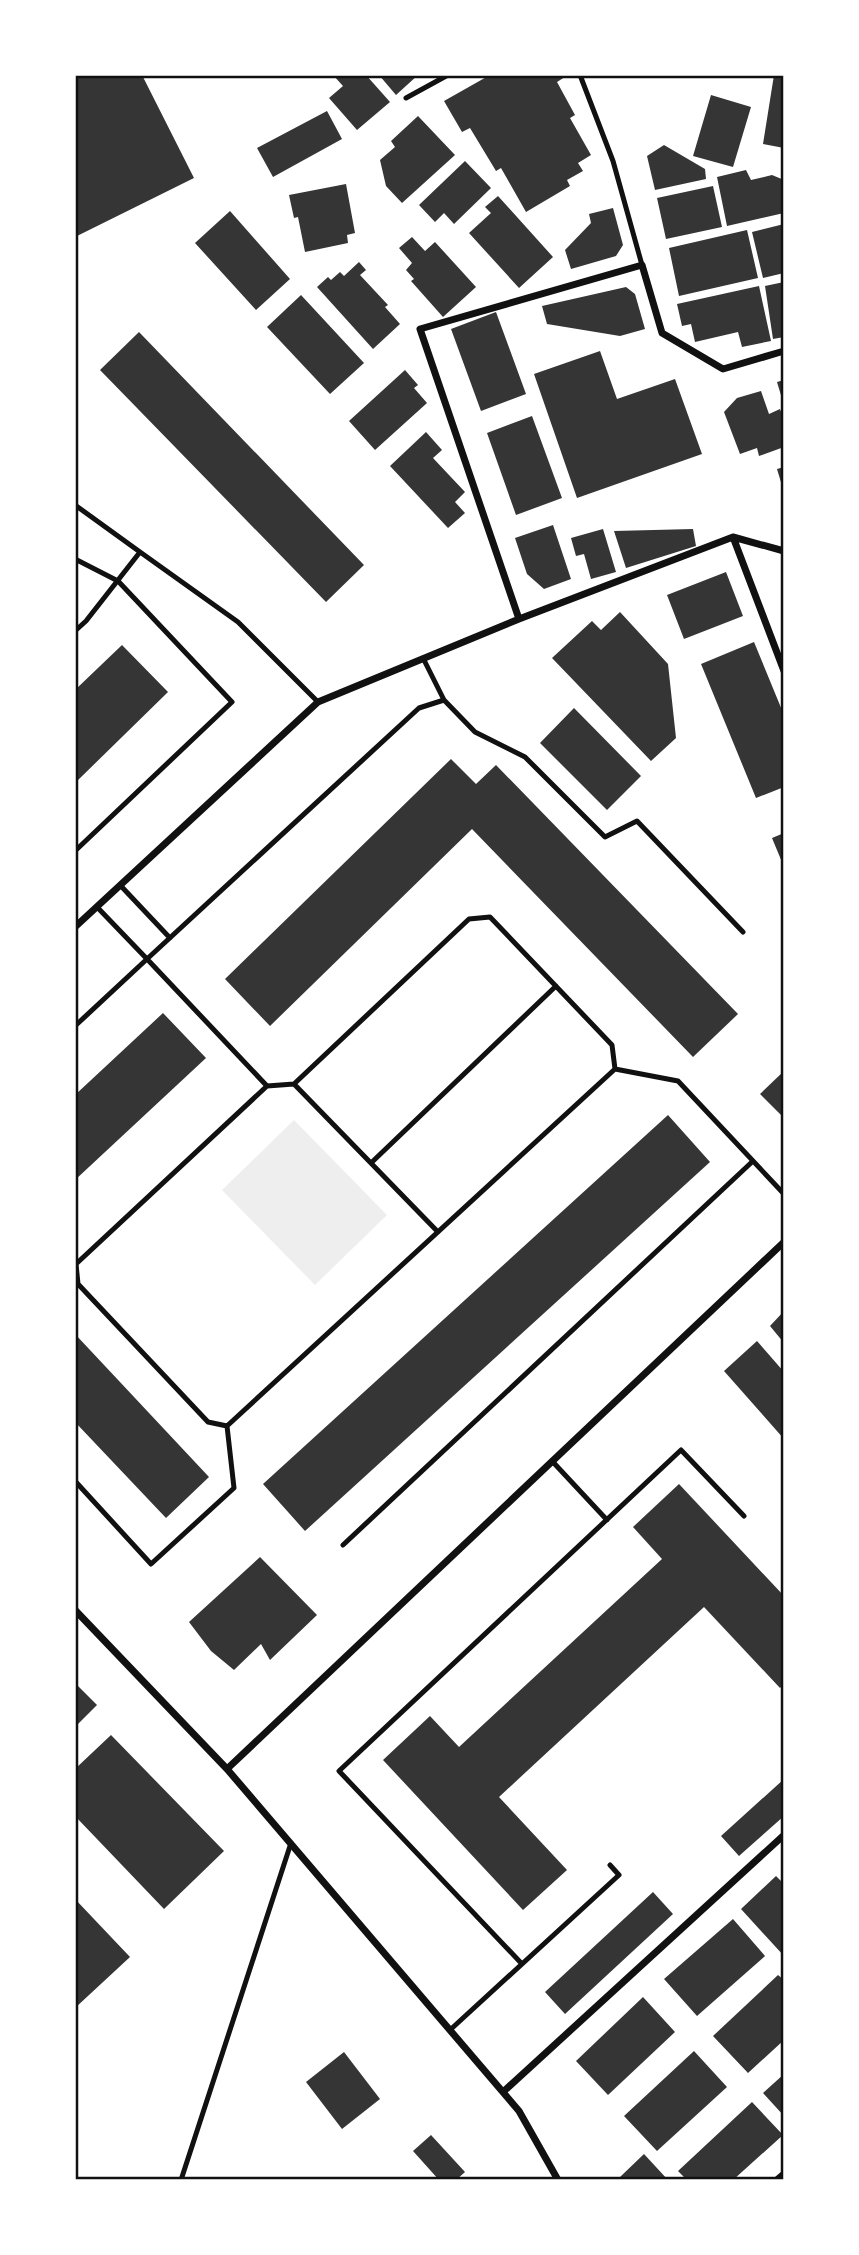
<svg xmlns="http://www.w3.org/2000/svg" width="859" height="2255" viewBox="0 0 859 2255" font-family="'Open Sans',sans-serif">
<rect width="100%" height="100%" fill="#fff"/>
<path fill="#eee" d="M294 1120 387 1215 315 1285 222 1190Z"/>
<path fill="#353535" d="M75 75H142L194 178 75 237Z
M333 75H366L390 102 357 130 329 98 343 86Z
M379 75H418L396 95Z
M490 75H568L557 82 575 115 570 118 591 155 578 163 583 171 567 180 570 186 526 212 501 168 496 171 470 128 462 132 444 101Z
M774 75H784V148L763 144Z
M711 95 751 107 733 167 693 156Z
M327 111 342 139 273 177 257 148Z
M418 116 455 155 402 203 386 186 380 160 395 147 391 141Z
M664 145 705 169 706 179 655 190 647 156Z
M465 161 491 188 454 224 444 213 435 222 419 205Z
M746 170 751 180 772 175 784 180V213L727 226 717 177Z
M346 184 355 233 347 235 348 243 305 252 298 217 294 218 289 195Z
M713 186 722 227 666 239 657 198Z
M498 196 553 257 519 288 469 233 491 213 485 207Z
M613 208 623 245 616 256 571 269 565 250 591 223 589 214Z
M230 211 290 279 256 310 195 243Z
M784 224V273L763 278 752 232Z
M747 230 758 278 679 296 669 248Z
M412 237 425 251 435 242 476 287 443 317 411 281 414 279 406 270 412 263 399 248Z
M359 262 366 270 360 275 388 305 385 307 400 324 373 349 317 287 328 277 331 280 340 272 344 276Z
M784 282V337L773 339 765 286Z
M759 286 771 341 742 347 738 332 695 342 691 324 682 326 677 304Z
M626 287 635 294 645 329 620 336 547 324 542 306Z
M301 295 364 363 330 394 267 327Z
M496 312 526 394 481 411 451 329Z
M139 332 364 565 326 602 100 370Z
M600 351 617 399 675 379 702 454 577 498 534 374Z
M405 370 418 385 414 388 427 403 375 450 349 421Z
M784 380V402H783L777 382Z
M761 391 769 414 780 409 784 420V447L759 456 757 448 740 454 724 412 737 398Z
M532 416 562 498 516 515 487 433Z
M426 432 442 450 433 458 465 492 455 502 465 513 448 528 390 466Z
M784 467V489H783L777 469Z
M553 525 571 579 544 589 527 574 515 538Z
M603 529 616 572 591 579 584 554 576 556 571 538Z
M693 529 696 546 626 568 614 531Z
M726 572 743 616 684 639 667 595Z
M620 612 668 664 676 738 651 761 552 658 592 621 601 630Z
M754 642 784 715V787L756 798 701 664Z
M122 645 168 692 75 783V690Z
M574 708 641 776 607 810 540 743Z
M451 759 476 784 496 765 738 1014 693 1057 472 829 270 1026 225 979Z
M784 833V867L772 838Z
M163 1013 206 1058 75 1180V1095Z
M784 1071V1118L760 1094Z
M668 1115 710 1162 305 1531 263 1484Z
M784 1311V1343L770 1326Z
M75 1334 209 1477 166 1518 75 1422Z
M757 1341 784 1372V1439L724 1371Z
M679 1484 784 1596V1684L780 1688 704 1607 499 1797 567 1870 523 1910 383 1760 430 1716 459 1747 662 1559 633 1527Z
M260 1557 317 1615 270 1660 261 1644 234 1670 211 1651 189 1622Z
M75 1683 97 1705 75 1727Z
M111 1735 224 1851 164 1909 75 1816V1769Z
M784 1779V1816L739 1856 721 1836Z
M776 1876 784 1884V1956L741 1909Z
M653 1892 673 1914 565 2014 545 1992Z
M75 1899 130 1957 75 2008Z
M733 1919 765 1956 697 2016 664 1979Z
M778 1975 784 1980V2040L748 2073 713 2036Z
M643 1997 675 2032 608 2095 576 2061Z
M694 2051 727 2087 657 2151 624 2116Z
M344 2052 380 2099 342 2129 306 2082Z
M784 2074V2116L763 2093Z
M752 2102 783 2135 733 2180H687L678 2171Z
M431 2135 465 2172 456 2180H439L413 2151Z
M644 2154 668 2180H622L620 2177Z"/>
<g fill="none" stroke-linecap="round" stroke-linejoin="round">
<path stroke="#111" stroke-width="5" d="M580 75 613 161 642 265
M406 98 448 75
M75 505 140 552
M75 559 118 581 232 702 75 851
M75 631 86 621 140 552 238 622 318 702
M423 658 444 700 475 732 525 757 605 837 637 821 743 932
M120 885 170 938
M75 1026 147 959 97 907
M615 1069 678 1081 784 1194
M267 1086 76 1264 78 1284 208 1422 227 1426 615 1069 612 1045 490 917 469 919 294 1084
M371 1163 556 986
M438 1232 294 1084 267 1086 147 959 419 708 444 700
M552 1461 607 1520
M75 1481 151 1564 234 1488 227 1426
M343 1545 753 1161
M522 1964 339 1771 681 1450 744 1516
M450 2030 619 1875 610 1865
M181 2180 291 1843"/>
<path stroke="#111" stroke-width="7" d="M733 537 784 671
M519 619 420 329 642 265 662 333 723 369 784 351
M75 927 318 702 519 619 733 537 784 551
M75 1610 227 1769 519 2111 558 2180
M227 1769 784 1242
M503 2092 784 1835
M777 2180 784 2174"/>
</g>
<rect width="859" height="2255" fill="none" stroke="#ffffff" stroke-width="154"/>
<rect x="77" y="77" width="705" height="2101" fill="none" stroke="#111" stroke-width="2.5"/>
</svg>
